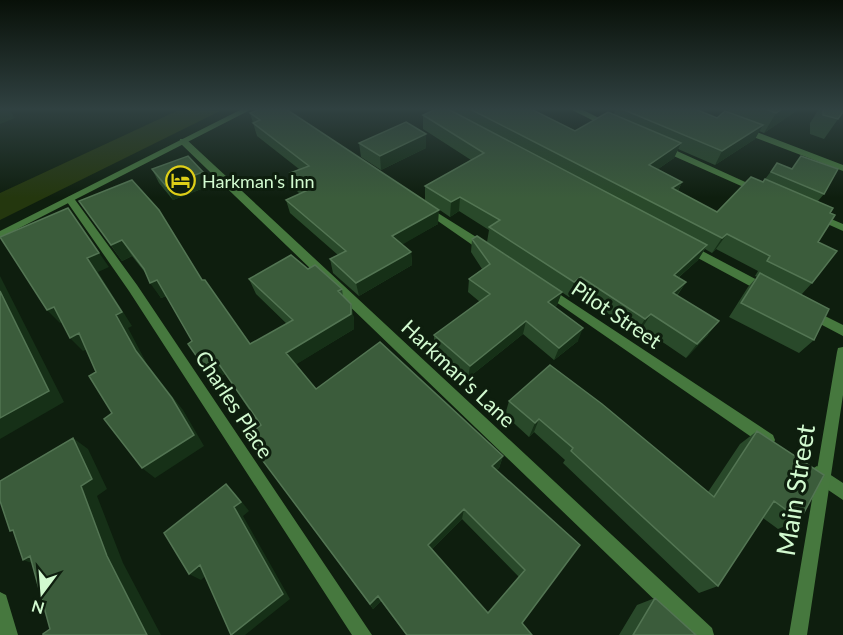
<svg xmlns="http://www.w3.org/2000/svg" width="843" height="635" viewBox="0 0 843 635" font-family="Lato,sans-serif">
<rect width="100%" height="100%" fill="#0e1e0e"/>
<path fill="#24370e" d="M181 109H224L0 220V193Z"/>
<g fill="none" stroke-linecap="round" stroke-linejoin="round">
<path fill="#46783e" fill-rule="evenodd" d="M570 109H581L615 126 608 128Z
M180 139H186L712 628 714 635H691L180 143Z
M660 146H666L765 191 763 193H757L660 150Z
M70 196 73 197 137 285 372 635H352L129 291 65 199Z
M425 205 489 245 490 248 489 251H481L422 210 420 208Z
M817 213 843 224V231L814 218V214Z
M687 243 769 286 771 289 769 292H761L683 250 682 247 683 244Z
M547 286 773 435 775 440 773 445 768 447 763 445 543 293 541 290 543 287Z
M809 308 843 325V336L805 316 803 313 805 310Z
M817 466 843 483V500L812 479 809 474 812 469Z"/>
<path fill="#46783e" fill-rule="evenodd" d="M242 109H252L0 238V231Z
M740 128H746L843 165V171L740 132Z
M843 347V395L807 635H789L837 352 838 348Z
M0 592 6 595 18 635H0Z"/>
</g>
<path fill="#29492a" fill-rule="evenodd" d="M453 109H531L575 131 614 114 615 109 717 118 727 112 729 109H799L764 133 759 131 755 139 715 165 678 149 674 158 658 169 682 182 678 191 717 212 763 182 777 163 824 194 818 201 830 213 818 242 812 283 801 295 814 340 799 353 729 317 748 287 757 277 755 276 758 271 716 249 712 253 705 249 698 260 678 278 686 282 677 296 708 335 686 358 642 328 636 333 576 291 569 297 487 242 489 230 459 211 450 217 425 200V186L471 160 423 129V115L453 112Z
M819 109H843V112L824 139 810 134V123Z
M250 113 438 224 402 244 411 252 412 265 359 296 333 273 330 259 338 255 290 213 286 200 300 194 293 187 290 173 299 169 257 136Z
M359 143 426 148 381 170 361 157Z
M152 169 203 172 209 186 173 200 159 183Z
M79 201 202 280 250 344 287 324 256 294 249 279 308 269 342 289 343 296 351 304 354 320V329L296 364 316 389 503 456 499 468 496 470 580 545 522 623 532 635H406L381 601 373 609 254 449 260 426 225 374 213 381 192 341 166 296 161 298 147 275 132 256 122 261ZM462 519 519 577 488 613 432 549Z
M472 239 562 292 557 305 555 307 578 341 554 360 523 334 468 378 434 347V335L480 302 468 292 469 279 482 269 471 252Z
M509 401 708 492 740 444 757 431 800 520 778 529 763 518 718 586 699 593 563 463 565 460 534 432 529 437 505 415Z
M655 598 696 635H619L637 605Z"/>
<path fill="#163017" d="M0 109H8L15 118 0 124Z
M782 109H799L764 133 776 113Z
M763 125 755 139 715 165 722 151Z
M426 134V148L381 170 380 156Z
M681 143 674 158 642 180 649 165Z
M203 172 209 186 173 200 166 186Z
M682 182 675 197 672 188Z
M460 197 459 211 450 217 451 202Z
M68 208 109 267 98 272 132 326 128 328 147 364 183 410 204 446 155 478 142 468 136 351 87 258Z
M439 210 438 224 393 250 392 236Z
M727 234 716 249 712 253 722 238Z
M122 240 132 256 122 261 111 245Z
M707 245 698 260 665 289 674 275Z
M411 252 412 265 359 296 356 283Z
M0 276 64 402 0 439Z
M581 277 576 291 569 297 574 282Z
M157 280 167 296 161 298 150 283Z
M686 282 676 296 673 293Z
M562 292 557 305 544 315 548 302Z
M351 304 354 320V329L292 367 286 353Z
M54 307 67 320 60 323 47 310Z
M651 314 642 328 636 333 645 319Z
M526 321 523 334 468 378 470 366Z
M719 321 708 335 686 358 697 344Z
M583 328 578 341 554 360 559 348Z
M79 333 92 347 83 351 70 338Z
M216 360 225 374 213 381 204 367Z
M539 419 534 432 529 437 535 423Z
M73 438 88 449 107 489 97 496 123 563 161 635H147L107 556 81 486Z
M503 456 499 468 489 477 492 466Z
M226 484 235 493 249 511 243 516 290 599 245 635H231L234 507Z
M464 509 462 519 428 553V545Z
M30 556 44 567 23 560Z
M200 565 211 571 201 580 189 574Z
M378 596 381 601 373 609 370 604Z"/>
<path fill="#3b5c3b" stroke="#537553" stroke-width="1.5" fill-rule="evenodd" d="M260 109H286L439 210 392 236 411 252 356 283 330 259 346 251 286 200 308 190 290 173 309 166 253 123 260 120 250 113Z
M436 109H448L707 245 674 275 686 282 673 293 719 321 697 344 651 314 645 319 581 277 574 282 489 227 500 220 460 197 451 202 425 186 484 153 423 115Z
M470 109H531L575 131 608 112 681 143 649 165 682 182 672 188 717 212 751 177 763 182 765 179 833 208 830 213 835 215 818 242 837 251 812 283 767 261 770 256 727 234 722 238Z
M622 109H695L717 118 725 111 763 125 722 151Z
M765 109H782L776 113Z
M823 109H843V112L838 119 823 115Z
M406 122 426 134 380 156 359 143Z
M188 156 203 172 166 186 152 169Z
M801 156 838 169 824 194 771 172 777 163 792 169Z
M132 180 159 210 202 280H205L250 344 293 320 249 279 291 255 308 269 315 265 342 289 338 291 351 304V314L286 353 316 389 380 342 503 456 492 466 580 545 522 623 532 635H407L378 596 370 604 245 437 261 425 216 360 204 367 188 344 192 341 157 280 150 283 144 269 122 240 111 245 79 201ZM464 509 525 570 488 613 428 545Z
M68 208 99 253 87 258 122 312 116 315 136 351 172 398 194 435 142 468 104 419 112 413 89 376 96 372 79 333 70 338 54 307 47 310 0 237Z
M477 236 562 292 548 302 583 328 559 348 526 321 470 366 434 335 490 294 469 279 490 264 472 239Z
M760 273 829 309 814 340 741 303Z
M0 291 49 391 0 418Z
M550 365 602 404 714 497 757 431 824 475 800 520 774 501 718 586 571 451 573 448 539 419 535 423 509 401Z
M73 438 92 479 81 486 107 556 147 635H43V634L50 629 30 556 23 560 13 530 10 531 0 501V481Z
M226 484 241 502 234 507 283 594 231 635 200 565 189 574 164 533Z
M655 598 696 635H633Z"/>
<linearGradient id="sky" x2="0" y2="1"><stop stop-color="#081008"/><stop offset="0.55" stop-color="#304141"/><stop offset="1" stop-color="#304141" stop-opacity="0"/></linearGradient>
<rect width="843" height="198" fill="url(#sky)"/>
<defs>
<symbol id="hotel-ring" viewBox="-11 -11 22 22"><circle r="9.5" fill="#0e1e0e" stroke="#decf18" stroke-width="1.5"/><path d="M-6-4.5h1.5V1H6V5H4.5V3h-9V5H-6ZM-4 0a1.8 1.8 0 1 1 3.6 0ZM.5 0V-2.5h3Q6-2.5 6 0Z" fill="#decf18"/></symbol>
</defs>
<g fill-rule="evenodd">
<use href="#hotel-ring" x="164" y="164" width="33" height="33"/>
</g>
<g text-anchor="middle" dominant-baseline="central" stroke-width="6" stroke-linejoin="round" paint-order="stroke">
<g font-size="18" fill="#d2fad0" stroke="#0e1e0e" text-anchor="start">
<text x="202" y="181">Harkman's Inn</text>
</g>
<g font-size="21" fill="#d2fad0" stroke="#0e1e0e">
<text transform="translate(617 314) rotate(34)">Pilot Street</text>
<text transform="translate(459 373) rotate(43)">Harkman's Lane</text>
<text transform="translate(235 404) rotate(57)">Charles Place</text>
</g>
<g font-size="26" fill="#d2fad0" stroke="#0e1e0e">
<text transform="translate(795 490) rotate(-81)">Main Street</text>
</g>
</g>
<g transform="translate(42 593) rotate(196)" stroke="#0e1e0e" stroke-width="4.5" paint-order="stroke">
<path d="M0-4.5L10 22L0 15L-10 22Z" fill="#d2fad0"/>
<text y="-9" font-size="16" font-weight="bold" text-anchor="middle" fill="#d2fad0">N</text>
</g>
</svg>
